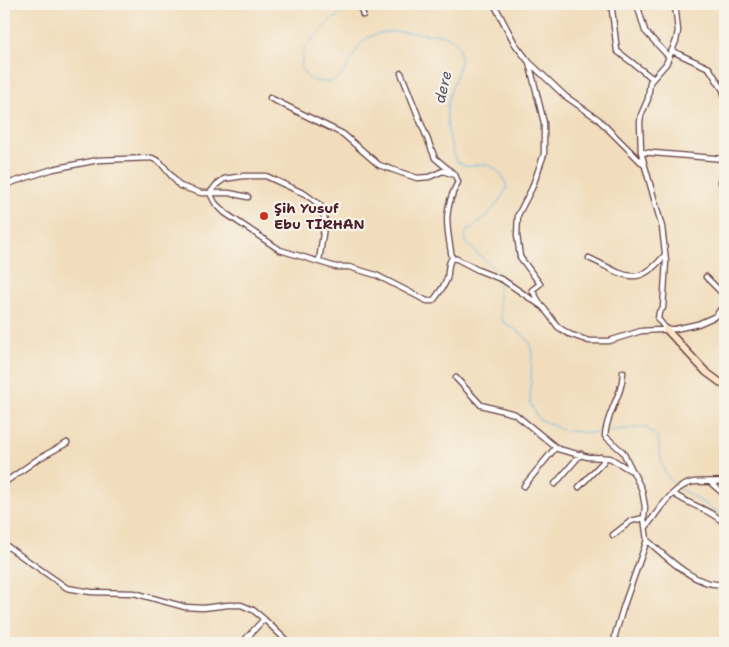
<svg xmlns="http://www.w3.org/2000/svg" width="729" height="647" viewBox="0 0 729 647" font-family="'Shantell Sans',sans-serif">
<rect width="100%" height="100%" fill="#f7f3e8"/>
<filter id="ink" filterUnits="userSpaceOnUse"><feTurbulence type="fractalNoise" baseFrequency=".02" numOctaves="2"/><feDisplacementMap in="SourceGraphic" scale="10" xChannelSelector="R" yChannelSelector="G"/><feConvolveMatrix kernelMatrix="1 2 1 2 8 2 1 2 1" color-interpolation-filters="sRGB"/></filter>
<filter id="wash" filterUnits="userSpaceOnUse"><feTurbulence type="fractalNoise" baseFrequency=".0096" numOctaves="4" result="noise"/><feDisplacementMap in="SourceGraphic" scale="20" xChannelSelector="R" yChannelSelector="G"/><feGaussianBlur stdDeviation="1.12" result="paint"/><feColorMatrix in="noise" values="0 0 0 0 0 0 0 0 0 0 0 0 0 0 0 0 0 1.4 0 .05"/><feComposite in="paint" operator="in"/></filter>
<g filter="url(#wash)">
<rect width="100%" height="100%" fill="#f1ddbc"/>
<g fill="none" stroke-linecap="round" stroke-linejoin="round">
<path stroke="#6ab7e4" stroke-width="1" d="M344 4 342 14 330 21 304 48 301 69 310 80C316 81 323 83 329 82 349 81 351 44 371 36 389 29 406 32 424 34 431 35 441 33 447 36 474 49 452 81 448 101 444 121 450 143 456 161L468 167C488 160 501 168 507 187 497 206 487 219 467 230 467 233 465 236 465 238 467 249 492 263 499 274
M499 283V305L502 321 522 334 530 343 532 354 530 403 539 419 562 430 590 433 600 432
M608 431 645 427 658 437C660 455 661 475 677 487
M680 489 725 516"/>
</g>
</g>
<g filter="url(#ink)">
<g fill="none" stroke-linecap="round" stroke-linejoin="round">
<defs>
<path id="street" d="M360 4 363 15
M494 4 515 44 529 62 565 96 598 119 644 165
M637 4 645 31 668 56
M612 10 617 51 652 78
M672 51 709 68 723 90 725 97
M529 62 544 123V154L532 188 518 215 517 235 520 257 540 284 532 290 541 305
M401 73 435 158 455 175
M270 98 343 134 379 165 417 178 429 177 443 171 455 175 458 182C442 212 447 227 452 258
M641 152 725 159
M725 165 721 182 725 190
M4 185 53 169 98 160 152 158 160 162 180 186 201 193H210L216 185 224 179 243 176H266L305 194 320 205 325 220 319 261
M248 197 229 193H210L215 203 225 213 280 250 336 267H349L376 275 427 301H433C438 294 444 287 447 279 449 271 447 264 452 258L457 259 478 270 503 280 543 307 558 327 569 334 589 341H609L641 331 675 329 698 324 716 316 725 303
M589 258C623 274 636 290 664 256
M706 277 725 296
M666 329 658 319 659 312 663 308 666 261 662 227 641 152 640 122 641 115 648 99 650 82 666 64 676 41 678 31 676 12 673 4
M623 372C623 395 606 413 605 436L623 452 642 490 645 507 644 518 647 540C666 557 698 589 725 584
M456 378 481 405 515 414 558 449 588 457 610 458 630 470
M710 482 725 495
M4 483 38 459 67 443
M555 484 581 454
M524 486 556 447
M579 487 604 461 601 457
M674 494C689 505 712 510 725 524
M646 527C658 512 673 485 694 482 704 481 715 482 725 481
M613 535 631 521 644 518
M4 544 67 588 91 592 134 593 185 607 203 608 228 605H241L253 610 264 619 289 643
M242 643 264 619
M615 643V635L624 605 647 540"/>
<path id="secondary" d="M666 329 706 372 725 386"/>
</defs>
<use href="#street" stroke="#633c41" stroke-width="7"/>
<use href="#secondary" stroke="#633c41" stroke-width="9"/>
<use href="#street" stroke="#fff" stroke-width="4.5"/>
<use href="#secondary" stroke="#fee4c6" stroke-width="6"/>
</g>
</g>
<circle fill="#c8321e" stroke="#f7f3e8" stroke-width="2" cx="264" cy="216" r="5"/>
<g text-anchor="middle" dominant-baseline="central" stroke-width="4.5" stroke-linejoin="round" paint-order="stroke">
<g font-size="14" font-weight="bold" fill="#4a1f2b" stroke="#f7f3e8" text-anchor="start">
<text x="274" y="208">Şih Yusuf<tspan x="274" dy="16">Ebu TIRHAN</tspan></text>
</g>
<g font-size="15" font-style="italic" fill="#55546c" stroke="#f7f3e8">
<text transform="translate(443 87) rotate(-77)">dere</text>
</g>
</g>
<rect width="729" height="647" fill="none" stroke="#f7f3e8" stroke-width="20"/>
</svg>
